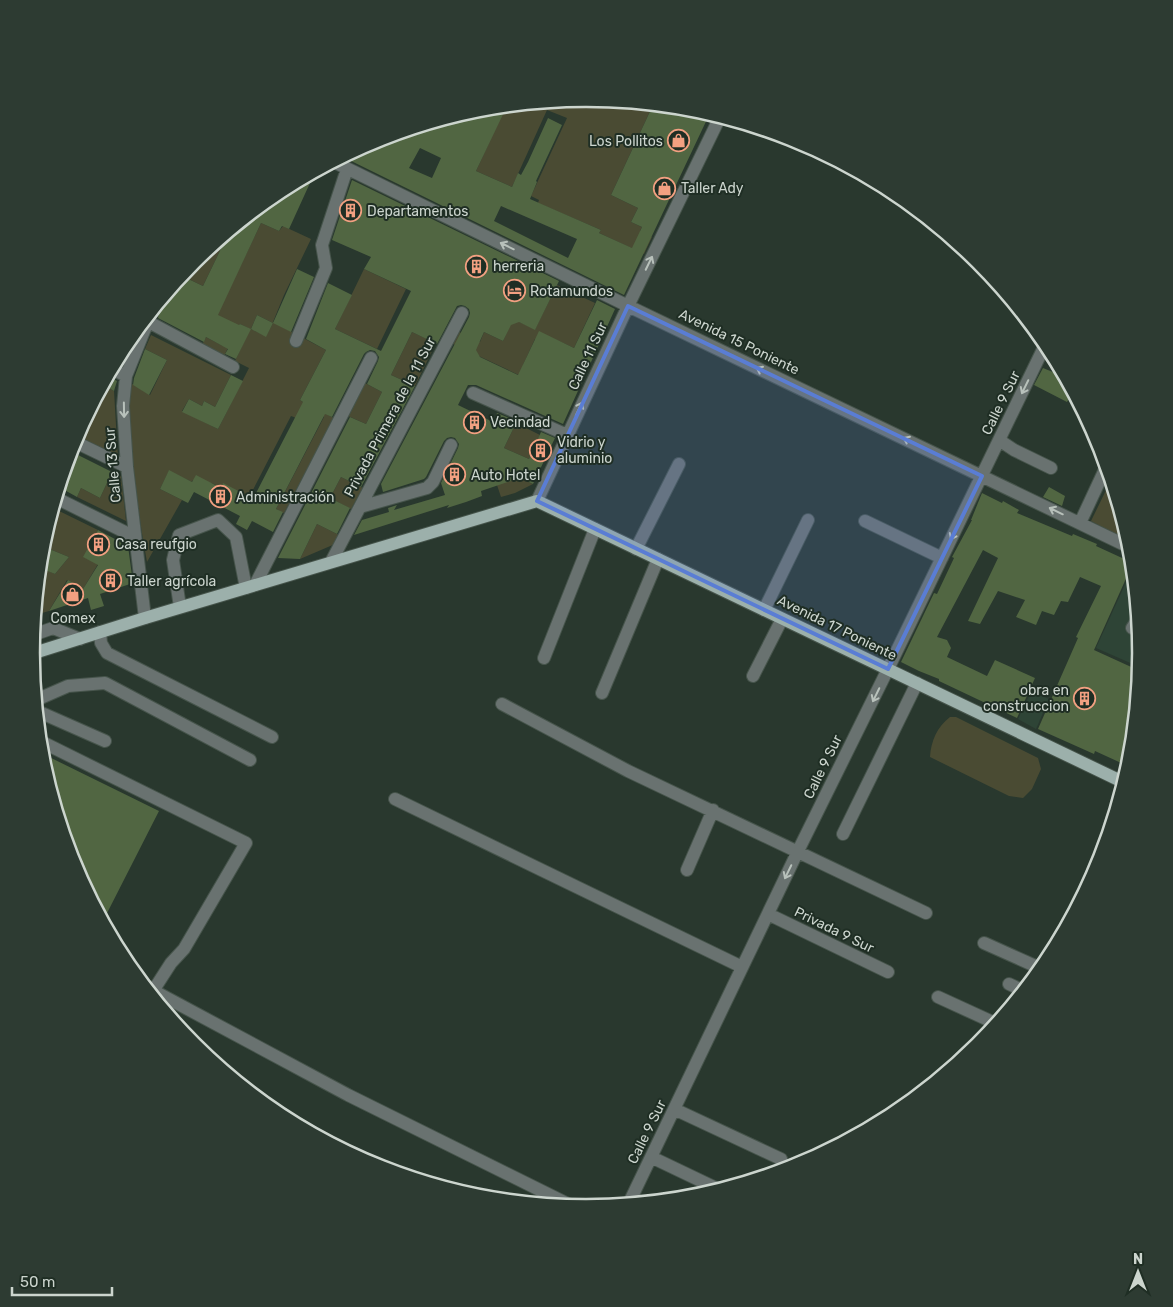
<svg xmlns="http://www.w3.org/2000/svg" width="1173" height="1307" viewBox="0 0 1173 1307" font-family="Rubik,sans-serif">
<rect width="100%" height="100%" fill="#29382e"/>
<path fill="#2e4436" d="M1133 567 1141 651 1135 665 1096 648Z
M1031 692 1049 699 1036 729 1018 719Z"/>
<path fill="#4a4b33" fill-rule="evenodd" d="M587 98 653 105 611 195 638 208 631 222 642 227 640 231 652 237 644 254 599 233 601 230 538 203 539 200 531 196 567 118 547 110 512 187 476 171 506 106Z
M261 223 279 231 283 226 311 239 284 295 273 322 326 350 300 400 306 404 299 419 291 416 240 515 223 484 219 490 215 488 216 485 211 483 209 488 193 480 192 482 169 471 160 489 182 500 147 562C136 503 129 443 129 382L150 395 167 360 145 349 151 335 231 375 215 407 204 401 202 406 189 399 182 411 218 429 249 368 235 361 250 329 240 324 224 356 202 345 206 337 223 346 217 315ZM257 315 273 323 266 336 251 329Z
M229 232 203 286 182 276 194 261Z
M364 269 406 289 377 349 335 329Z
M557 285 595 303 574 348 550 337 535 339 523 365 544 375 540 385 451 343 457 331 480 342 484 332 503 341 513 319 535 329Z
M412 332 436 343 415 386 391 375Z
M365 383 382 392 366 424 348 416Z
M103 385 114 391 118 459 82 442 88 429 82 426 90 411 96 413 100 406 94 403Z
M320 411 334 418 284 513 276 509 324 417Z
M516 423 540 435 529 459 504 448Z
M112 472 121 476 126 521 77 497 81 488 100 498Z
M509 473 533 484 515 493 501 497 497 485Z
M341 477 363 488 351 509 330 498Z
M1111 480 1127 530 1123 538 1091 521Z
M53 508 98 530 84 557 98 564 83 589 67 580 49 611 35 615 40 567 55 574 69 557 42 546Z
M317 524 339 535 335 544 300 559Z
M950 717H956L1038 758 1041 769 1032 789 1023 798 1009 796 930 757C931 741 937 727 950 717Z"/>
<path fill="#516642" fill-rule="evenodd" d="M653 105 695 109 710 113 624 295 343 157 374 140 478 109 507 106 476 171 512 187 518 173 521 175 528 162 548 118 562 125 536 181 537 182 530 199 601 230 599 233 632 248 642 227 631 222 638 208 611 195ZM420 148 441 158 432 178 409 168ZM501 206 577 239 568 258 494 221Z
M315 172 289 229 282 226 279 231 261 223 218 315 239 325 240 324 251 329 236 359 225 354 228 349 206 337 204 342 158 318 159 312 168 293 182 276 203 286 229 232 278 192Z
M352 180 559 281 535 330 519 322 511 325 503 341 484 332 476 350 480 357 518 375 539 331 574 348 597 300 615 309 563 424 476 385H468L458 405 493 422 497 413 517 421 504 448 529 459 541 432 555 438 533 484 520 478 481 491 482 496 466 502 447 508 449 505 354 535 362 520 389 512 388 508 397 505 394 510 445 495 441 483 458 448 459 444 455 438 451 437 447 438 444 441 426 477 424 479 383 492 381 484 469 317 470 313 469 309 465 306 461 305 457 306 437 344 412 332 391 375 415 386 361 487 341 477 330 498 350 508 337 534 317 524 300 559 278 558 350 417 366 424 382 392 367 384 378 361 379 357 375 351 370 350 366 352 364 354 332 417 325 414 276 509 283 512 273 532 252 521 247 530 236 524 240 516 194 492 188 503 160 489 169 470 192 482 196 475 221 488 223 483 250 497 251 495 254 497 303 402 300 400 326 350 306 339 328 283 352 295 335 329 381 351 411 291 364 269 371 257 332 240Z
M297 269 314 277 291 332 273 323Z
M257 315 273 323 266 337 251 329Z
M145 349 167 360 149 395 133 385 134 378Z
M1043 368 1065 377 1073 392 1067 402 1034 385Z
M231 375 243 381 218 429 182 412 189 399 202 406 204 401 215 407Z
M108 376 117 381 114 391 103 385Z
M76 454 112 472 100 498 81 488 77 497 59 487Z
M1049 487 1065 496 1062 506 1043 497Z
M982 493 1002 503 1003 501 1019 510 1017 513 1072 536 1073 534 1097 544 1096 546 1133 563 1094 650 1140 671 1131 762 1130 767 1095 751 1094 754 1038 729 1078 638 1076 637 1101 586 1080 577 1068 602 1061 601 1054 615 1042 611 1036 625 1016 617 1025 600 998 591 980 624 968 621 998 558 983 550 937 637 947 640 951 648 947 657 987 676 995 660 1035 678 1017 718 939 681V679L919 671 901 662 934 593 937 594 954 558 952 557 972 520H971Z
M98 530 128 546 133 583 100 594 104 606 91 610 88 598 49 611 68 580 83 589 98 565 83 557Z
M42 546 69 557 55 574 40 568Z
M41 753 159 811 103 921 73 866 42 762Z"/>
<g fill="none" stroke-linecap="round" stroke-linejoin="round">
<defs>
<path id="minor" d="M334 162 624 304 1131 548
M145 320 233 367
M296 341 326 268 322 245 347 169
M112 369 126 376
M473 393 567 435
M999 440 1014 450 1051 468
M73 441 127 467
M56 498 135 537
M537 501 628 306 720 117
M360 507 427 488 433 482 451 445
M865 521 942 558
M1080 523 1107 465
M636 549 679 464
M331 562 462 313
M255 585 371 358
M180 607 173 560 179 535 218 520 236 537 246 588
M764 610 808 520
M145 618 127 467 123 406 126 376 151 314
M1132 628 1138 619
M100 632 101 643 107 653 272 737
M33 635 53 628 80 639
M544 658 595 529
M753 676 782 619
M602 693 658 559
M36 700 68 686 105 683 250 760
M502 704 628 771 926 913
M37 711 105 741
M40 741 246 843 184 949 171 963 151 994
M395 799 742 967
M843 834 917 683
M687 870 713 810
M768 914 888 972
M984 943 1042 969
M1009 984 1024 991
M154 991 348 1095 576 1208
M938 997 997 1024
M674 1109 781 1159
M651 1157 720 1190
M628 1205 798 851 888 669 1046 343"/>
<path id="major" d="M31 654 145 618 537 501 1125 783"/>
</defs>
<use href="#minor" stroke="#46544b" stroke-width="14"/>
<use href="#major" stroke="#46544b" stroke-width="14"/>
<use href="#minor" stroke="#697270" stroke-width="12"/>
<use href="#major" stroke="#9cb0ab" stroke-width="12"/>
</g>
<defs><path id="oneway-shaft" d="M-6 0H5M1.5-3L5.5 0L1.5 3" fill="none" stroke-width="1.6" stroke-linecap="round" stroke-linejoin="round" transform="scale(1.25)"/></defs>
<g stroke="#b8c1bb">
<use href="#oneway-shaft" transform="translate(507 246) rotate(-154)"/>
<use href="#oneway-shaft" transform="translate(649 263) rotate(-64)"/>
<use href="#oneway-shaft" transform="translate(763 371) rotate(-154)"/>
<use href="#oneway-shaft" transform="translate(1025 387) rotate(116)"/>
<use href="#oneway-shaft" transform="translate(579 409) rotate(-65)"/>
<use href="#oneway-shaft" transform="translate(124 410) rotate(89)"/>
<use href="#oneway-shaft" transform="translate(910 441) rotate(-154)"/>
<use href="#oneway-shaft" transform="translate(1056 511) rotate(-154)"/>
<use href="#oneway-shaft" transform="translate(954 533) rotate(116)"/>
<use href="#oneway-shaft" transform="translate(876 695) rotate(116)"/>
<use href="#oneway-shaft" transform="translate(788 872) rotate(116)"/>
</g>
<path fill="#5a7dd4" fill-opacity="0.2" stroke="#5a7dd4" stroke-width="4" stroke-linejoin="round" d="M628 306 982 476 888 669 537 501Z"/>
<defs>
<symbol id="shop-ring" viewBox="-11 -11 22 22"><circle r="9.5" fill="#1f2e24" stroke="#f2a081" stroke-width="1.5"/><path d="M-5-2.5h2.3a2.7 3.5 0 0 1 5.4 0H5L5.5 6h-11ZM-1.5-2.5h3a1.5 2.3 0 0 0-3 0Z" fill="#f2a081"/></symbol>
<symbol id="building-ring" viewBox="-11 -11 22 22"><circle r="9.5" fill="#1f2e24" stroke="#f2a081" stroke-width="1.5"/><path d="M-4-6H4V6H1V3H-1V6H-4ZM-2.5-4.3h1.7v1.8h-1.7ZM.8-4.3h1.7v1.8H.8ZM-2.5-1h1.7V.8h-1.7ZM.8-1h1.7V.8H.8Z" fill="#f2a081"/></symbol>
<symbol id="hotel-ring" viewBox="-11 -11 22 22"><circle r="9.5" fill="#1f2e24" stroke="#f2a081" stroke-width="1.5"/><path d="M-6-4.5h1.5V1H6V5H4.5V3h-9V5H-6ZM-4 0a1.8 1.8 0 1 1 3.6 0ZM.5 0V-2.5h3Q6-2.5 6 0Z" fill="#f2a081"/></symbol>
</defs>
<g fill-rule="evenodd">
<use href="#shop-ring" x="666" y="128" width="25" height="25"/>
<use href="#shop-ring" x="652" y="176" width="25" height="25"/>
<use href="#building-ring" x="338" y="198" width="25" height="25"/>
<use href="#building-ring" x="464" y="254" width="25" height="25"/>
<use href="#hotel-ring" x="502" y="278" width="25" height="25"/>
<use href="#building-ring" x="462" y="410" width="25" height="25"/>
<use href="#building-ring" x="528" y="438" width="25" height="25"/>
<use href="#building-ring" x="442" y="462" width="25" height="25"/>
<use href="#building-ring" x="208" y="484" width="25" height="25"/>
<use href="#building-ring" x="86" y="532" width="25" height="25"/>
<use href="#building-ring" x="98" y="568" width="25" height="25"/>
<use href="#shop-ring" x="60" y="582" width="25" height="25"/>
<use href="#building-ring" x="1072" y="686" width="25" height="25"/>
</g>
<g text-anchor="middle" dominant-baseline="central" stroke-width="4" stroke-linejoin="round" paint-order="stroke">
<g font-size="14" fill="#ccd5ce" stroke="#1f2e24" text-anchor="start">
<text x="663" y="141" text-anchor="end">Los Pollitos</text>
<text x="681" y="188">Taller Ady</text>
<text x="367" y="211">Departamentos</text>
<text x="493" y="266">herreria</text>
<text x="530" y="291">Rotamundos</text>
<text x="490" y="422">Vecindad</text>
<text x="557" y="442">Vidrio y<tspan x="557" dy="16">aluminio</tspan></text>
<text x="471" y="475">Auto Hotel</text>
<text x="236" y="497">Administración</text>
<text x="115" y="544">Casa reufgio</text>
<text x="127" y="581">Taller agrícola</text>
<text x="73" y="618" text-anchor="middle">Comex</text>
<text x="1069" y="690" text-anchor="end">obra en<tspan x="1069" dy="16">construccion</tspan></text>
</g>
<g font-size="14" fill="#ccd5ce" stroke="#1f2e24">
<text transform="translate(739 342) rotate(26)">Avenida 15 Poniente</text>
<text transform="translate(588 356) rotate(-65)">Calle 11 Sur</text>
<text transform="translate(1001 403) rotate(-64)">Calle 9 Sur</text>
<text transform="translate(390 417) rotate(-62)">Privada Primera de la 11 Sur</text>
<text transform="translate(113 465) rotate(-95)">Calle 13 Sur</text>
<text transform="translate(837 628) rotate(26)">Avenida 17 Poniente</text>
<text transform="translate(823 767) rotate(-64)">Calle 9 Sur</text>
<text transform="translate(834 930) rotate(26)">Privada 9 Sur</text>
<text transform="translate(647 1132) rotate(-64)">Calle 9 Sur</text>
</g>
</g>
<path d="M0 0H1173V1307H0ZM40 653a546 546 0 1 1 1092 0a546 546 0 1 1-1092 0Z" fill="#2d3b32" fill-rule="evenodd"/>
<path fill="none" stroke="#ccd5ce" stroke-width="2.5" d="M40 653a546 546 0 1 1 1092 0a546 546 0 1 1-1092 0Z"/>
<g transform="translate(1138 1272)" stroke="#1f2e24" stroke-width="4" paint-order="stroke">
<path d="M0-4L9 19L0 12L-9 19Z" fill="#ccd5ce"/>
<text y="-8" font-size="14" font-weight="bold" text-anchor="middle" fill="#ccd5ce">N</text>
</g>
<path d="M12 1287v8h100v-8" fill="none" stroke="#ccd5ce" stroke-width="2.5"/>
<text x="20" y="1287" font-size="15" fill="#ccd5ce" stroke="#1f2e24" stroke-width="4" paint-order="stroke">50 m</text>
</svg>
